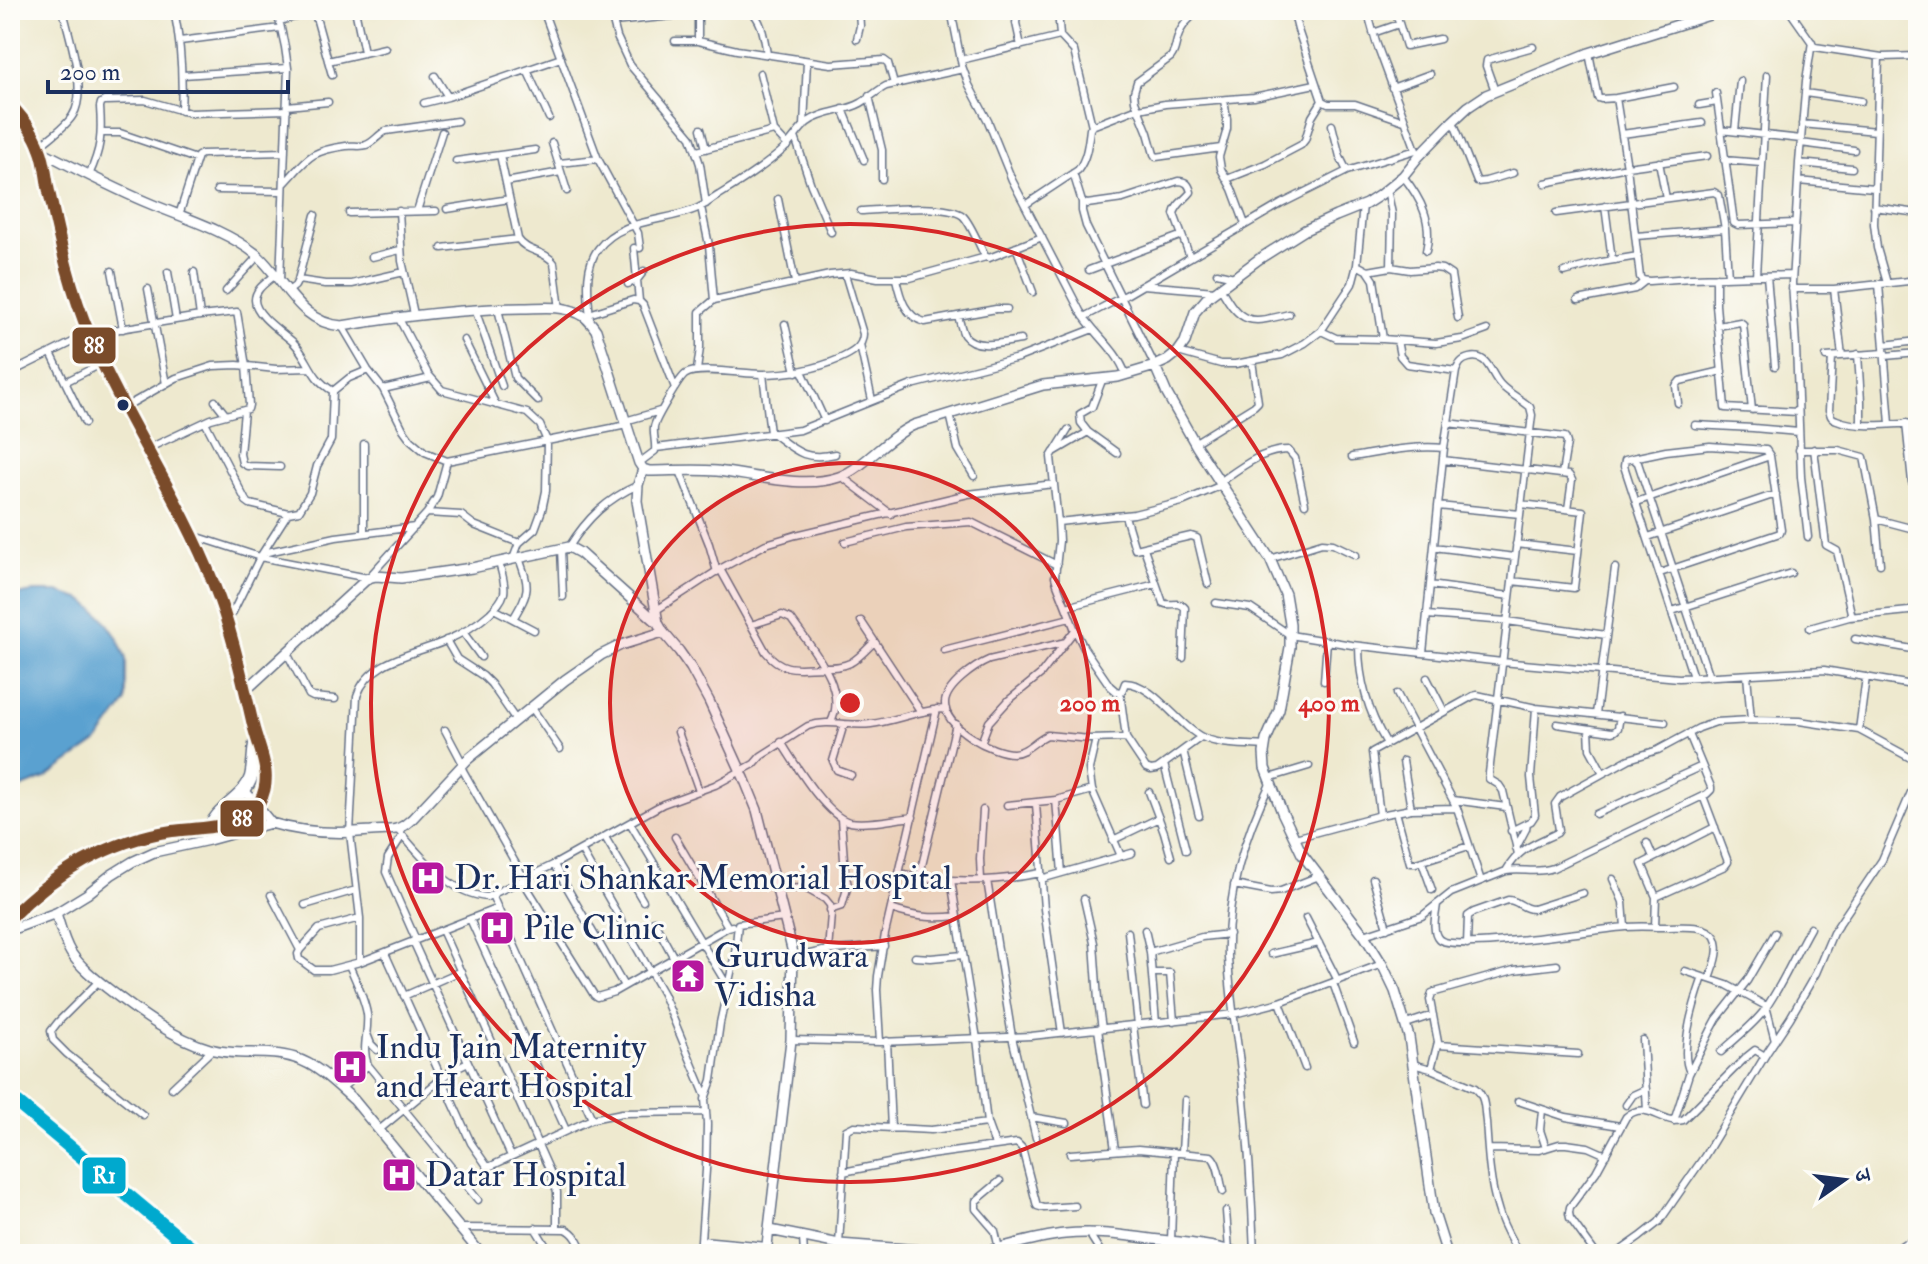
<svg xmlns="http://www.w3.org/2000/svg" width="1928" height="1264" viewBox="0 0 1928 1264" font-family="'IM FELL Double Pica','Noto Serif Devanagari',serif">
<rect width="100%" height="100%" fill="#fdfcf7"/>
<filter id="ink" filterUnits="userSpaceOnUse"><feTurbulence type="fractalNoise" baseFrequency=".0125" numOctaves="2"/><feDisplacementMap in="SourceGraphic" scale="16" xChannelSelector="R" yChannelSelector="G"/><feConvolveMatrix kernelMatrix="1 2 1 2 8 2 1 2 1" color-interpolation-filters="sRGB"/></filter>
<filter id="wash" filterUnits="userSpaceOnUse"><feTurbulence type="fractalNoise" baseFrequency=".006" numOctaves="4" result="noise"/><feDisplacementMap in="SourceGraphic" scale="32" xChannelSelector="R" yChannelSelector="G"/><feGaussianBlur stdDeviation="1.8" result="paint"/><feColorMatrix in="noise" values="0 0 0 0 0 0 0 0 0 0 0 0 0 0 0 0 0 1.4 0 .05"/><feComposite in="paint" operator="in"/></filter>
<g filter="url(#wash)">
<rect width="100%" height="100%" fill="#eee9cf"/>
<path fill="#5aa1d0" stroke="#3a6897" stroke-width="2" d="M33 592H58L83 600 103 617 117 637 126 659V702L97 742 45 778 10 792V596Z"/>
</g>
<g filter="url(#ink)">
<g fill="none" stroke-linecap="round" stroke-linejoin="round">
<defs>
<path id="street" d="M174 10C181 44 183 76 181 111
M277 10 285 47 288 68 280 281
M314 10 332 75
M356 10V14L364 52
M543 10 598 159 638 233 640 248
M610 10 617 37 630 65 691 137 700 164 706 204
M698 10V41
M750 10C763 21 764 38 767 54
M951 10 962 66 969 85 988 121 1012 180 1080 311C1094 334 1117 349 1126 375
M1018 10 1016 23 1021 46
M1058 10 1060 36 1074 51 1092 126
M1200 10C1190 17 1181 25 1178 37 1175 45 1176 50 1171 57L1137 82 1134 92 1135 101 1148 133 1154 154 1156 157 1221 148
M1296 10 1295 18 1298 30 1322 101 1328 104H1355L1404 121
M1367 10 1376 42 1416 150
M1395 10 1406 46 1440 39
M1789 10 1815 47 1882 57 1918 56
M279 21 324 10
M613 22 732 10
M1373 33 1399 24
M857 39 860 26 859 10
M180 41 280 28
M675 41H698L737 50 831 64 884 60 888 63 894 84
M1589 53 1598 98 1601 99 1616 98 1627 167 1640 277 1642 280 1649 281 1691 278 1792 275
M1879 57 1874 224 1877 248 1887 283
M961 60 1060 36
M328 61 385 48
M527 70 549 118
M760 73 774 131 788 146
M183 75 288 68
M435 76 448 97
M1392 88 1430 74
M1495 91 1486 66 1487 60 1533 47
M1716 93 1734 223 1738 225 1795 223
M1805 93 1861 101
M869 96 882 150V179
M1616 98 1674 87
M1224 100 1227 119V129L1219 157 1221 169 1232 189 1245 224
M424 103 448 97 561 58
M1699 105 1717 102
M287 106 328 102
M843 109 864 160
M1139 109 1165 104 1254 97 1315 84
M1453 121 1477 182 1486 181 1513 173
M1802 124 1876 131
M1332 125 1340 157 1347 171
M804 126 807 61
M701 129 706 149
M1721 130 1801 139
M1735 131 1740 81
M102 133H120L196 159
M1622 134 1702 123
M795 137 811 185 831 232
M552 143 567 191
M1801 143 1854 150
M40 146C50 137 66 127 73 115 88 91 69 37 63 10
M697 151 774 131
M500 155 518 239C527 253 545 250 554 263L560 309
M1724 160 1761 163
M456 161 535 150
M1659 162 1666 198
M559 163 598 159
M1799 163 1852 168
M1073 173 1082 202 1087 204 1123 199 1178 181C1186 181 1189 184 1191 192 1185 200 1176 204 1174 214L1190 257
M89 175C101 149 102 135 100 107L101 103 104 101 145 100 190 113 287 110
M1403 176C1421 199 1433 221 1426 251
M1227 179 1265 164 1301 145 1305 140 1312 117 1322 101
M1798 181 1874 188
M506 182 561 172
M1545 183 1627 167 1707 156
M284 184C308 158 309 151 346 146 353 145 360 147 366 145 373 143 379 134 386 131L457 121
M1387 189 1392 214 1391 267
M217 190 283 191
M778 199 795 282
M1082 202V211L1086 226 1155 366
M1025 205 1078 170C1087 158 1088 144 1090 129L1092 126 1138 108
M1605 206 1612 260
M1874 207 1918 213
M447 209 509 199
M399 211 402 261 414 314
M417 211 442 132
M861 211C882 210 947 203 963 216 971 224 979 245 985 256L989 258 1042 237
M349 213 436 211
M1556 213 1714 192 1719 195 1725 229 1728 277
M179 215 198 156 202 154 285 152
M1636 236 1725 229
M1016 247 1033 292
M442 248 518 239
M634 248 639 301
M372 257 400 250
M1357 265 1368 271 1374 280 1383 339
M1089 270 1180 236
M112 271 123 329
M1368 271 1391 267 1410 270 1435 268 1442 269 1451 275 1458 318
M168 272 176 320
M194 272 200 316
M1564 272 1602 262 1638 256
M1217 273 1234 277
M274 276C266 283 255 289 255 300 255 315 282 332 293 342 310 359 309 377 333 391
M1756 276 1767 75
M1767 276 1775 366
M1716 277V305L1725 408 1798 412
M896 279C900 297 905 317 925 322L996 309H1007
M298 280 325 284H352L404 272
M628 284 637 280 644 271
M1879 284 1890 424
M1143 285 1215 291
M1220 287C1241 325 1249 324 1289 314
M148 289 166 384
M1792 289H1834L1918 280
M1834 289 1842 356
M226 291 258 256
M287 292 295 286 298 280 315 215
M714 300 830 275 851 273 878 278H910L986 257
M1578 300 1635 289 1645 281
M475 309 502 386
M498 309 515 378 538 401
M589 314 633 300 639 301 643 305 675 388
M958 316C960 322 961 329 964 335 976 351 1005 342 1021 340
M398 317 428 374 442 390 527 413 540 425 547 441 546 491 542 510 535 529 519 543 513 559
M1084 317 1126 295 1281 204 1347 171 1416 150
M590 321C589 299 583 268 598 249 622 217 665 223 698 208 705 205 712 199 719 195 742 181 764 167 784 149 793 141 799 129 808 122 823 111 845 112 861 103 870 98 876 91 886 86L963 69
M785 324 796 372
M342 326 368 370 383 389 403 429 411 440 425 452 447 461 627 425
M1718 326 1740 322 1743 324 1752 410
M1321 331 1336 338 1383 339 1436 343 1462 339 1487 330
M464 340 496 405
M1397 340 1400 356 1407 364 1456 371
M860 345 872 400
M1884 345 1918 341
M1178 352 1221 364H1235L1282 355 1305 343 1321 331 1352 284 1357 265 1363 205
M51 353 85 423
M1858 354 1861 401V425
M1885 356 1918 353
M1826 357 1885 353
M1832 357 1829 410C1831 416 1830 418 1837 420 1857 429 1895 424 1918 423
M697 370 700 348V312L714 300 709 245 701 207
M802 371 825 421
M10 373 89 334 200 316 237 312 246 366 249 405 248 409 211 419 147 449
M763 374 770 433
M1103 378 1092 407 1080 414 1081 423 1088 432 1054 452 1051 457 1058 522 1059 541 1055 577 1057 584 1075 630 1084 648 1110 686 1117 692 1122 691 1125 683C1154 683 1178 726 1202 737 1221 746 1245 744 1265 746
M65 382 103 363
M383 389 431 378
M215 401 226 415
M1678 403 1676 386 1680 381 1722 371
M125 407 176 378 213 366 237 365 276 369 310 368
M244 411 240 454 242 463 247 466 280 467
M950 414 958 449 974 476
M625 421 660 411
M205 422 246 501 250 504 288 513 299 511 310 493 317 466 331 440 333 391 349 378 368 370
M1448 423 1565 437 1567 443 1562 474
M1906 423 1912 482 1918 486
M1695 425 1753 428 1799 432
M1088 432 1117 453
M772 433C796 451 804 461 835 454
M1194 443 1254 406 1258 402 1252 361
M364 444V533
M656 448 800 430 912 385 1018 358 1093 329
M1814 449 1826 545 1837 551 1852 617
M1799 450H1838L1864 457 1876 519 1918 530
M1055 451 1068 430
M1352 457C1383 452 1413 445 1444 448
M1633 458 1666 451 1710 446 1766 450 1770 456 1781 530 1780 533 1660 573
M1443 460 1569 475 1572 480 1568 509
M639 463 655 451C656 443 653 435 654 427 655 420 680 377 686 374 697 366 744 374 760 374 788 374 814 370 839 359 850 354 863 348 863 334L845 274
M680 471 709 544 717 572
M841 476 891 514
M1220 482C1240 468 1262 450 1288 450L1295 458 1305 504
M1636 502 1770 456
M1438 506 1520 514
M427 513 461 515 474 525 519 543
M1125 516 1135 549 1191 536 1197 538 1208 584
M1876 519 1880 564
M1058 522 1134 514 1182 502 1222 485
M192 535 260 557 368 578 427 513 437 497 447 461
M1648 537 1776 494
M1808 537 1801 477 1796 346 1792 283 1799 163 1806 81 1812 42
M845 542 906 527 971 522 1057 565
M1516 544 1578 551
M569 547C587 518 607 499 638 485
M1434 547 1515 557
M561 548 563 597
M1144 548 1163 603C1170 607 1179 600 1185 608L1183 658
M263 553 336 537 415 527
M1270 559 1322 543 1333 544 1356 555
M720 569 766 652C784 674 800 667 825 667 834 667 842 667 850 663 859 658 867 649 874 642
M1512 581 1574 588 1583 511 1521 504
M1430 585 1510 596
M1216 603 1250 608 1290 635 1352 645 1502 662 1679 678 1824 670 1918 686
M1066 607 1156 584
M494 609 534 630
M655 611 720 569 766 544 796 535 968 494 1054 484
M1672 611 1791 573
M1427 615 1507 621 1606 635
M513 619C530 590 530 589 519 558
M861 621 921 712
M227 624 260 557 288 513
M751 625 782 615 791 619C809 645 849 688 831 722
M1810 628 1849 617 1909 611 1916 606 1915 529
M463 632 481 657
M1855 639 1918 650
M446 640 457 659 483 676 491 684 516 720
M1066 642 989 660C975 666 946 686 945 703 944 728 993 753 1013 753 1026 753 1035 740 1047 735L1090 739 1126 738
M1359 646C1359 682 1368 712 1386 742
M944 650 1070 618
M287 653 309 695 313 697 335 699
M1423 653 1444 448 1456 371C1459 364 1461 360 1469 358 1488 353 1490 373 1500 384 1508 393 1521 399 1530 407L1532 415 1489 773V779L1499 785 1503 791 1518 854
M1747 675 1751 720
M1693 677 1624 466 1625 460 1633 458 1638 463 1709 677
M1427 678 1444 711
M1324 681 1327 641
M1120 692 1126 738 1146 768 1151 770 1157 769 1201 737
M1397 694 1457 808 1481 881
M532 708 560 749
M1596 714 1615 568
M844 724 833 761 837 770 851 775
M1557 724 1612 732 1615 731 1618 728 1620 716
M1589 729 1590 749 1603 773
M445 730 463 764
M1859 730 1866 677
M678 732 699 791
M1096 739 1089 769 1092 790 1121 856
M781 742C794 762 826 817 850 822 870 825 893 819 913 817
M981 743 989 722 1009 700 1041 674 1075 630
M1183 750 1199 816
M1403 761 1411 809
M1164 764 1186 850
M461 767 525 880
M1269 778 1309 766
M1149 792 1164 832 1171 857
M1056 800 1062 873
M1453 800 1506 807
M1036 804 1044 909 1062 1033
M1007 805 1056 800 1092 790
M1396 812 1410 863H1416L1469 846
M1596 814 1702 766
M1380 815 1372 752 1473 696 1477 695 1536 708 1665 722
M630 823 727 985
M397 829C421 856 449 894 487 897L555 864 663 804 715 785 754 764 761 756 808 726C829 719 850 727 871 724 897 721 920 709 946 709
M1511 831 1531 821 1535 815 1531 777 1536 708
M402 836 388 858 386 872 416 940
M605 837 643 901
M675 837 728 927 732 926
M1295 838 1380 815 1411 809 1457 808
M1113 840 1159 818
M1647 843 1653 857
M1516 848 1526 829 1527 823
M581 850 663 994 706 1097
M1422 862 1432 890
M554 865 624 986
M1506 871C1519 848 1534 844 1557 833L1559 830 1555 804 1560 797 1629 759 1658 750 1699 728 1716 722 1751 720 1799 721 1859 730 1918 762
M899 873C946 884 994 882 1041 873
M919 878 956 724
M1041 879 1132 853
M1373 879 1387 928
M1613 879 1623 902 1625 927
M951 880 977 1039 987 1123 995 1145
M981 880 980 859 983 810
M987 880 1012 1037 1036 1138
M523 881 594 995 597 997 614 992 728 927
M1234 885 1271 892 1281 891 1319 876
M778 889 805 888 825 899 830 905 831 914 828 951
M271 895 300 950
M492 895 592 1119
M1656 897 1725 866 1728 862 1703 796
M1084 899 1094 943 1098 1000 1102 1029
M1437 904C1436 914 1431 931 1439 939 1453 953 1598 929 1626 927 1641 926 1655 927 1669 927 1682 927 1707 924 1715 937 1722 949 1714 967 1710 979
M305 905 356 890
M891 909C914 917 933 919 957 916
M830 910 842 906 848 885 845 873 841 819
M360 918 319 929 300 950 298 954 299 959 314 970H329L360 962 498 908
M1306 918 1338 981
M470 919 566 1130
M654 921 674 958
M1655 927 1656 897 1642 864 1715 827
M442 930 552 1176 557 1192V1228
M1145 930 1150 952 1156 1023
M1128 932 1138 1025
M1364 935 1422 916 1451 893 1506 871C1522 868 1537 874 1553 868L1707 794 1711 790V787L1689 734
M413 941 511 1156
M1467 944 1468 916 1474 912 1508 900C1518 900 1522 909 1533 909L1583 893
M1150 952 1202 937 1229 934
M385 953 471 1143 487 1166H491L592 1119 622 1113 706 1112
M1271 954 1319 943
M915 957 931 958 963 955
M793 958 823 951 884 946
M360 962V918L350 833 357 696C369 660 412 655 443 642 459 635 477 625 490 613 496 607 502 601 504 593 506 583 501 572 499 562
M349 965C356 981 364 997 367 1014 369 1032 361 1048 368 1065L478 1200
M1685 971 1727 985 1766 1006 1775 1041
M1152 973H1170L1174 1021
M99 981 58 1022 51 1031 53 1040 67 1054 143 1115
M1333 983 1354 1042
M404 996 461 971
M1280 1002 1305 1068
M1406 1024 1433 1015
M1133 1025 1143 1105
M1098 1029 1115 1150
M367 1034 371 1044 377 1050
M791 1040 880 1042 1031 1036 1234 1014 1280 1002 1382 964
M1643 1040 1647 1111
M887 1041 891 1129
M880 1042 877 990 878 976 885 934 937 709
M1438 1045 1578 1054
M1721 1052C1735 1039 1751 1027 1763 1012 1782 986 1794 956 1810 928
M1413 1064 1431 1069 1475 1088C1486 1097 1484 1109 1486 1122 1488 1150 1489 1181 1498 1209 1502 1225 1511 1239 1519 1254
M1431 1069 1438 1042 1430 1000 1432 993 1514 970 1557 965
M1690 1072C1678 1051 1695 1000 1703 977
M172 1088 212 1050
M341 1089 368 1065
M1518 1101 1566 1117 1620 1126
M1626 1105 1633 1095 1646 1089
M1542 1110 1540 1130 1546 1148
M1031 1117 1067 1123
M1674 1121 1689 1074 1711 1030 1717 1019 1747 981 1775 933
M379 1130 452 1070 468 1062
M1488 1149 1539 1150 1559 1144H1566L1588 1147 1606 1155
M1182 1152 1185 1100
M1070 1154 1138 1149 1211 1156C1219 1163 1220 1180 1223 1192
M843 1172 930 1155 1017 1143 1022 1148 1037 1206 1044 1208 1075 1206
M1226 1211 1229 1250
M460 1228 566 1229C576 1233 580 1245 584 1254
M535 1228 551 1254
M1088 1232 1102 1254
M803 1238 804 1254
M702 1240 767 1246
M1165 1240V1254
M1171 1241 1174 1152
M839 1244 846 1130 854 1126 931 1130 987 1123
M38 1249 40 1254
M999 1249 995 1231 976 1209V1201L1000 1181
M700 1254 706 1170 707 1124 705 1099 712 1080 720 1023 735 954 738 924 785 918
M1254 1254C1252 1195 1248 1137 1242 1078 1237 1038 1230 998 1228 957 1226 895 1244 836 1271 782
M1596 1254 1570 1218 1569 1213 1570 1207 1596 1172 1626 1117C1647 1099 1662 1125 1683 1120L1745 1058 1755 1050 1765 1056
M1616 1254 1640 1237 1659 1222 1704 1157 1768 1051 1790 1018 1816 973 1833 933 1882 860 1918 776
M1890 1254 1904 1244 1918 1240"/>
<path id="secondary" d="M41 151C77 169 114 189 151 204 185 218 227 231 256 254 285 279 298 323 342 326 403 316 460 309 522 308 540 308 561 305 578 313 586 316 591 323 596 330L639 463 643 469 649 471C671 471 694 469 717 471 753 475 804 489 839 477 864 468 887 437 914 425L1043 385 1118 377 1155 366 1168 360 1178 352 1185 342 1195 312 1208 297 1259 259 1305 230 1336 216 1366 204 1380 195 1403 176 1419 156 1453 121 1468 107 1486 95 1589 53 1725 10
M1155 366 1167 394 1197 447 1270 559 1285 594 1290 624V647L1279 710 1266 740 1264 753 1265 768 1282 812 1302 854 1364 935 1382 964 1395 991 1409 1037 1434 1213 1447 1254
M643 469 638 485 637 501 658 623 663 632 679 651 691 668 709 701 744 778 757 810 793 953 791 1040 766 1254
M245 691 368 578 376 576 401 578 472 568 569 547 580 553 658 623
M244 790 271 823C303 833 338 834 371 831 379 830 388 831 396 829 403 828 407 823 412 819L468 759 565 680 601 655 621 645 663 632
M56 913C60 926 64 942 71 953 81 968 97 980 111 991 141 1014 173 1038 210 1049 238 1057 268 1049 295 1058 318 1065 337 1085 354 1100L481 1254
M10 930 56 913 87 894 111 875 132 862 154 852 209 840 271 823
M770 1230 839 1244 973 1254
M974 1254C1004 1248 1034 1237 1065 1234 1093 1231 1123 1235 1151 1239 1182 1242 1214 1245 1243 1254"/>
<path id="primary" d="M10 104C22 118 34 131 41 149 46 164 46 181 50 197 60 243 71 293 90 337 127 421 177 498 213 582 232 627 241 675 252 722 258 748 272 772 261 799 253 819 230 824 210 826
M10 918C46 881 91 851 142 837 162 832 183 830 203 827"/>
<path id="highway" d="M203 827 210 826C214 821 217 815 222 811 232 800 246 793 251 777 254 765 253 752 256 739"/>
</defs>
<use href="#street" stroke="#657086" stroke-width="9"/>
<use href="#secondary" stroke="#657086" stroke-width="12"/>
<use href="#primary" stroke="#657086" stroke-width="13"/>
<use href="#highway" stroke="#657086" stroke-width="15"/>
<use href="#street" stroke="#fff" stroke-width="6"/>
<use href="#secondary" stroke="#fff" stroke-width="9"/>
<use href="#primary" stroke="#fff" stroke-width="10"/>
<use href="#highway" stroke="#fff" stroke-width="12"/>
<path stroke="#1b2f5e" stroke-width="2" stroke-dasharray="12 6" stroke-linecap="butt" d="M27 1110 81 1148 207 1254"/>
<defs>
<path id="bus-1" d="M10 104C22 118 34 131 40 149 46 163 46 181 50 196 60 243 71 291 90 336 126 421 180 498 214 585 232 630 242 678 253 725 259 750 274 775 260 801 246 830 200 827 172 831 110 840 53 874 10 918"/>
</defs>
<use href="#bus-1" stroke="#fdfcf7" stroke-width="18"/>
<use href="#bus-1" stroke="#7a4b2a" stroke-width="12"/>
<defs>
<path id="rail-1" d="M10 1097 198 1254"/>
</defs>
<use href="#rail-1" stroke="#fdfcf7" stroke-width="20"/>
<use href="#rail-1" stroke="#00a9ce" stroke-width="14"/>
</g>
</g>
<circle cx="850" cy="703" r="240" fill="#d62828" fill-opacity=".12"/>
<g fill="none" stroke="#d62828" stroke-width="4">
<circle cx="850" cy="703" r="240"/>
<circle cx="850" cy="703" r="479"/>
</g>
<defs>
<symbol id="hospital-square" viewBox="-11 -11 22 22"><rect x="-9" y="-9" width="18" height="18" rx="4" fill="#b5179e" stroke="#fdfcf7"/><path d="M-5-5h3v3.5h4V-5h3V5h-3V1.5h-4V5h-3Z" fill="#fff"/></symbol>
<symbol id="temple-square" viewBox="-11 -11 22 22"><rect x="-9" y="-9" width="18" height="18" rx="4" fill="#b5179e" stroke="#fdfcf7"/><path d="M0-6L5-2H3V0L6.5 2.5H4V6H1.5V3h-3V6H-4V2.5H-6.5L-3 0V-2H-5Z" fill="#fff"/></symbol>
</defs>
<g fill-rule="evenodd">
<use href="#hospital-square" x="408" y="858" width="40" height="40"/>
<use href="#hospital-square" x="477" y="908" width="40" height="40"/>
<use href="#temple-square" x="668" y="956" width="40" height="40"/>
<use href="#hospital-square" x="330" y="1047" width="40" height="40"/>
<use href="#hospital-square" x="379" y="1155" width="40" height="40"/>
</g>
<circle fill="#1b2f5e" stroke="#fdfcf7" stroke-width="3" cx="123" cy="405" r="7"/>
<g text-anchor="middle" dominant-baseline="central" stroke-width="6" stroke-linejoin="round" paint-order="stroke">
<g font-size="34" fill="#1b2f5e" stroke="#fdfcf7" text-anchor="start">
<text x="454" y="878">Dr. Hari Shankar Memorial Hospital</text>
<text x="523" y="928">Pile Clinic</text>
<text x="714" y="956">Gurudwara<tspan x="714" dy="39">Vidisha</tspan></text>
<text x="376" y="1047">Indu Jain Maternity<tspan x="376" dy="39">and Heart Hospital</tspan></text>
<text x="425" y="1175">Datar Hospital</text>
</g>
</g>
<circle cx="850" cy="703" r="12" fill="#d62828" stroke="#fdfcf7" stroke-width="4"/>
<g font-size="24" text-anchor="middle" font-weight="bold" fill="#d62828" stroke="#fdfcf7" stroke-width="6" stroke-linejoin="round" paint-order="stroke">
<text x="1090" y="711">200 m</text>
<text x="1329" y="711">400 m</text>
</g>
<g stroke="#fdfcf7" stroke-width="3">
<rect x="71" y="326" width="46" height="39" rx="8" fill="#7a4b2a"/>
<rect x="219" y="799" width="46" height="39" rx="8" fill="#7a4b2a"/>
<rect x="81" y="1156" width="46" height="39" rx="8" fill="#00a9ce"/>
</g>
<g font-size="22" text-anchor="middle" font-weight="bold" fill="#fff">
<text x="94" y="353">88</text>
<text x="242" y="826">88</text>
<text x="104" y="1183">R1</text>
</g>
<rect width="1928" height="1264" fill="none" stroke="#fdfcf7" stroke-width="40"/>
<g transform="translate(1844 1180) rotate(76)" stroke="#fdfcf7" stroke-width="6" paint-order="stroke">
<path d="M0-6L14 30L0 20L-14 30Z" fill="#1b2f5e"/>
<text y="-12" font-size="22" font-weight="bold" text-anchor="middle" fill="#1b2f5e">उ</text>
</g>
<path d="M48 80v12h240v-12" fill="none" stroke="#1b2f5e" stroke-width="4"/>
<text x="60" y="80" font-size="24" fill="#1b2f5e" stroke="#fdfcf7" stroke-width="6" paint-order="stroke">200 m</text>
</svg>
